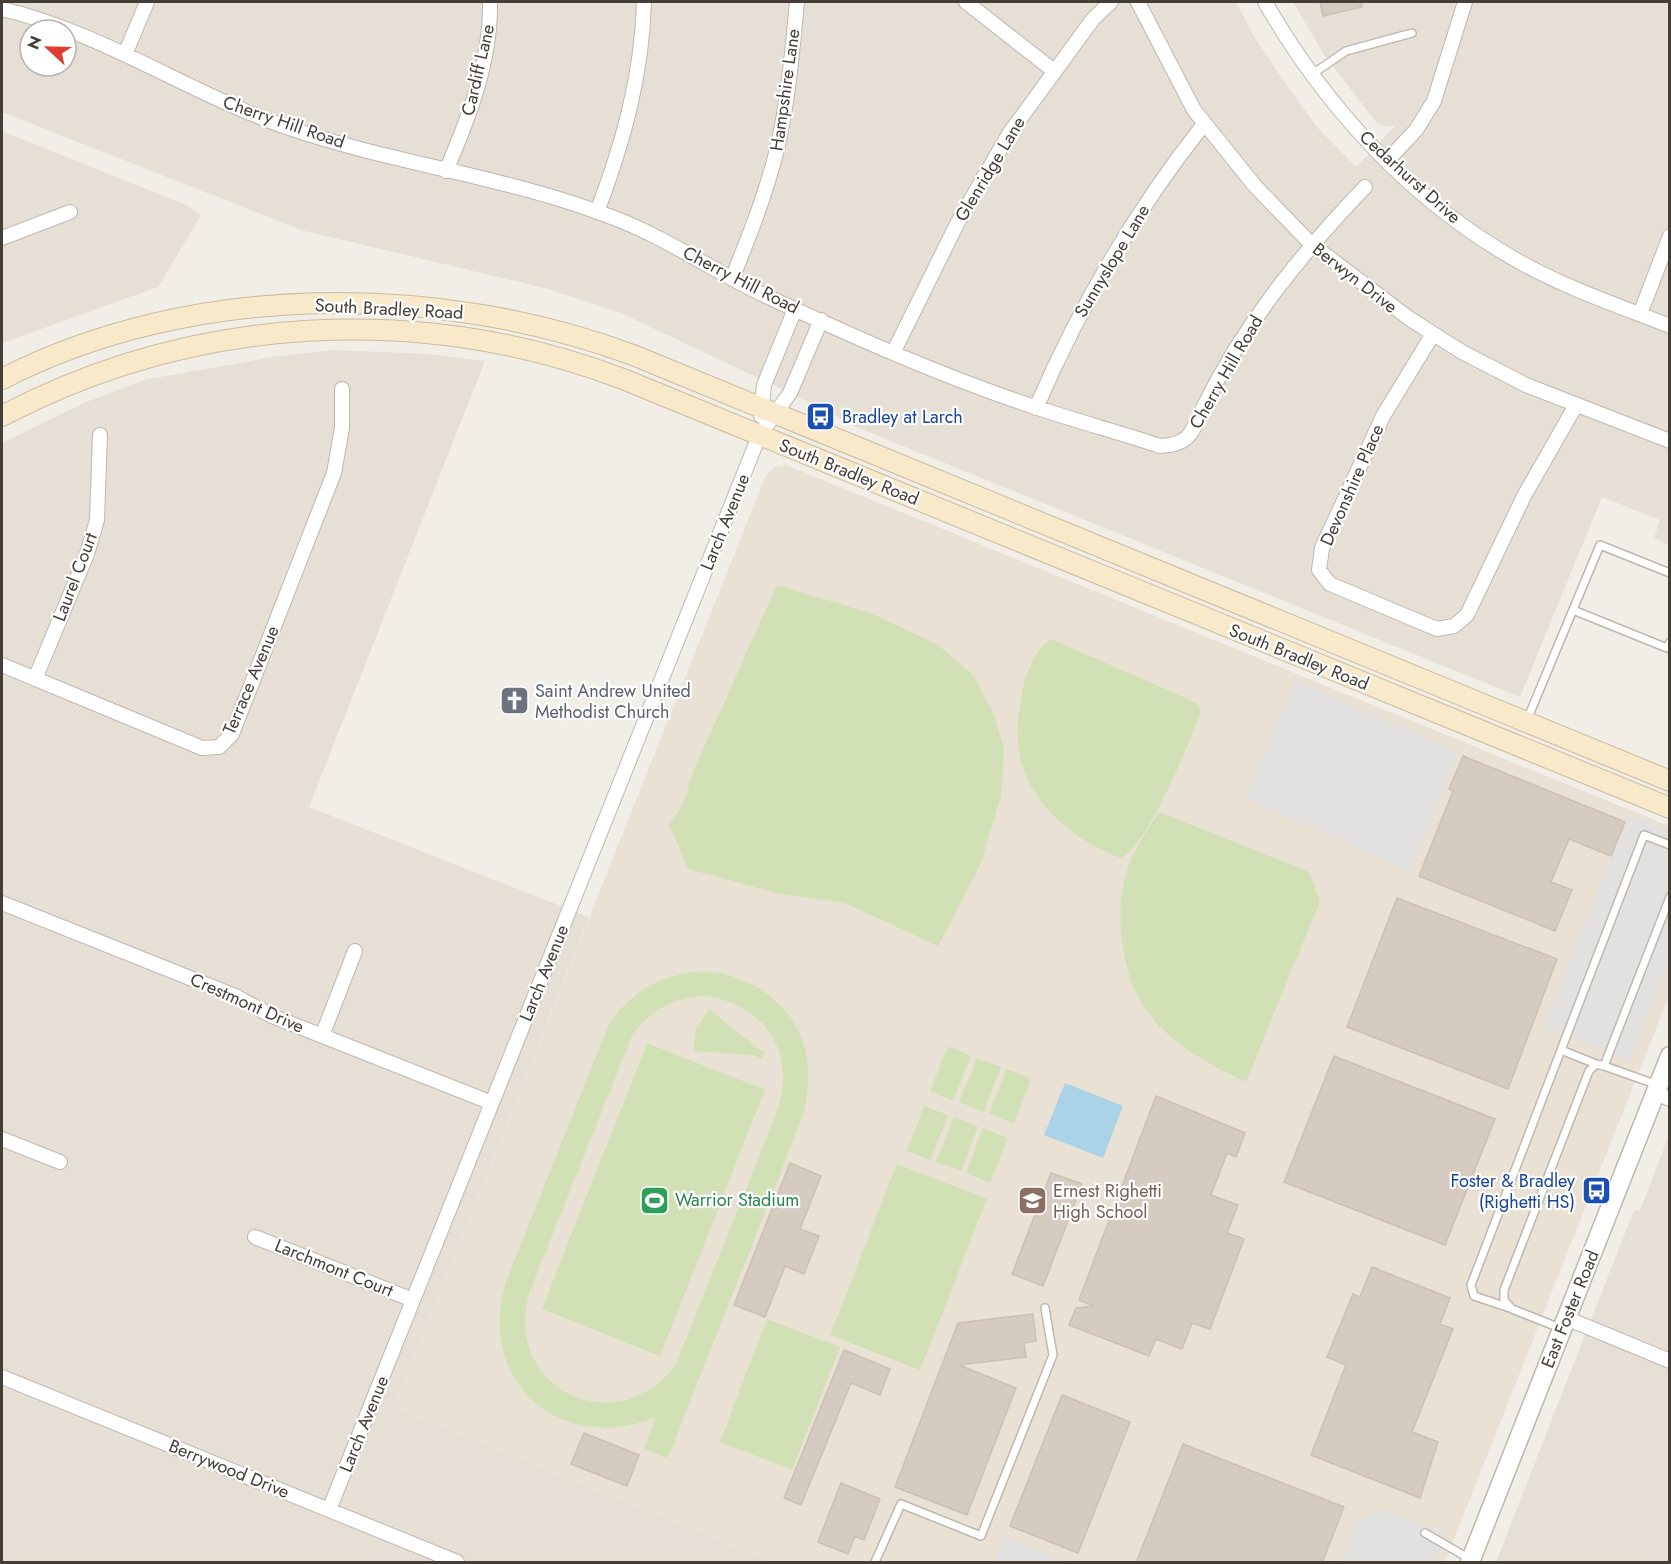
<svg xmlns="http://www.w3.org/2000/svg" width="1671" height="1564" viewBox="0 0 1671 1564" font-family="Jost,sans-serif">
<rect width="100%" height="100%" fill="#f1eee7"/>
<path fill="#e5dfd6" fill-rule="evenodd" d="M2 2H1236L1253 35 1285 83 1317 127 1356 167 1396 125 1385 127 1376 122 1323 53 1293 2H1669V545L1654 538 1660 520 1602 497 1520 697 849 424 828 411 621 313 545 288 301 230 2 112ZM30 30H66V66H30Z
M2 131 184 204 201 215 158 287 2 343Z
M332 350 429 354 485 361 309 807 589 917 394 1407 772 1562H2V443L86 402 144 380 272 357Z
M1669 1135V1562H1496L1634 1210 1640 1211Z"/>
<path fill="#e9e1d3" d="M786 465 1669 826V996L1445 1562H772L394 1407 765 477 774 467Z"/>
<path fill="#d1e1b5" fill-rule="evenodd" d="M777 585 871 613 938 645 972 674 993 712 1004 748 1001 796 980 866 938 946 845 903 781 894 688 869 669 825 684 803 692 774Z
M1051 639 1197 703 1201 713C1188 744 1149 844 1121 858 1081 844 1036 810 1023 767 1015 744 1017 717 1022 694 1026 673 1034 650 1051 639Z
M1159 812 1309 872 1320 901 1246 1082C1210 1065 1170 1044 1146 1010 1123 978 1115 920 1124 882 1129 857 1145 833 1159 812Z
M705 971C784 980 825 1042 802 1118L668 1458 644 1449 656 1417C560 1456 476 1382 506 1282L610 1022C635 989 664 973 705 971ZM704 996C764 1003 796 1051 778 1109L676 1364C617 1446 500 1387 530 1291L632 1036C650 1010 673 998 704 996Z
M709 1009 757 1048 765 1051 762 1059 754 1055 693 1051 696 1028Z
M647 1043 765 1090 660 1356 542 1309Z
M948 1046 971 1056 953 1101 930 1091Z
M977 1058 1001 1067 984 1112 959 1102Z
M1006 1069 1031 1078 1014 1123 989 1114Z
M924 1106 948 1115 930 1160 907 1151Z
M954 1117 978 1127 961 1171 936 1162Z
M983 1128 1008 1138 990 1183 966 1173Z
M897 1164 987 1199 920 1370 830 1335Z
M767 1319 840 1347 792 1470 720 1442Z"/>
<path fill="#e3e1df" d="M1295 680 1459 753 1410 872 1246 798Z
M1628 815 1669 831V962L1630 1060 1544 1026Z
M1383 1509 1447 1533 1435 1562H1342L1358 1520Z
M1004 1537 1067 1562H994Z"/>
<path fill="#abd3e7" d="M1065 1083 1123 1106 1103 1158 1044 1135Z"/>
<path fill="#d5cbc1" stroke="#ccc0b2" stroke-width="1.5" d="M1320 2H1361L1362 7 1323 16Z
M1463 756 1625 822 1611 856 1569 839 1551 882 1572 890 1555 931 1419 876 1453 791 1449 789Z
M1397 898 1557 959 1508 1089 1347 1027Z
M1334 1056 1495 1119 1445 1245 1284 1182Z
M1156 1096 1245 1133 1236 1157 1227 1153 1211 1195 1238 1205 1227 1233 1244 1239 1210 1329 1192 1323 1182 1349 1156 1339 1149 1356 1069 1325 1076 1308 1094 1306 1079 1300Z
M790 1163 821 1176 800 1229 819 1236 804 1274 785 1266 765 1317 734 1305Z
M1051 1173 1082 1184 1043 1286 1012 1274Z
M1372 1267 1450 1298 1440 1324 1453 1329 1412 1432 1438 1442 1420 1498 1311 1455 1346 1365 1327 1357 1353 1294 1360 1297Z
M1033 1314 1036 1341 1024 1343 1026 1357 959 1365 1016 1388 967 1515 895 1487 958 1323Z
M844 1350 890 1369 880 1395 851 1383 801 1505 784 1498Z
M1062 1395 1130 1422 1078 1553 1010 1526Z
M584 1433 639 1455 627 1486 571 1464Z
M1183 1444 1344 1507 1322 1563H1136Z
M841 1483 880 1499 864 1540 855 1536 848 1554 818 1542Z"/>
<g fill="none" stroke-linecap="round" stroke-linejoin="round">
<defs>
<path id="service" d="M1311 75 1346 51 1412 33
M1573 610 1667 648 1670 642
M1527 720 1600 545 1670 573
M1596 1064 1561 1050 1644 835 1670 845
M1604 1066 1670 897
M1510 1308 1474 1296 1471 1285 1561 1050
M1560 1328 1512 1309 1504 1300V1290L1589 1071 1596 1064 1604 1066 1658 1085
M1425 1533 1470 1559
M875 1562 901 1504 981 1536 1053 1355 1045 1308"/>
<path id="minor" d="M966 2 1054 71
M1138 2 1194 110 1255 186 1311 244 1410 319 1462 352 1526 385 1670 441
M1265 2C1327 110 1416 206 1527 266 1572 290 1622 307 1670 326
M2 9C104 33 190 94 289 128 395 164 510 177 614 218 667 238 713 271 764 295 852 336 943 377 1035 407 1076 421 1118 432 1160 446 1190 445 1192 432 1203 408 1244 324 1301 254 1365 187
M126 52 147 2
M1387 161 1416 130 1434 101 1465 2
M446 171C469 117 491 61 490 2
M597 212C623 143 642 76 644 2
M2 238 70 212
M732 279C748 239 764 199 775 157 788 106 792 54 797 2
M1640 314 1670 236
M1433 334 1383 416 1322 548 1319 570 1330 584 1437 629 1454 626 1467 615 1524 496 1576 405
M894 351 958 222 1009 134 1093 19 1111 2
M1036 408C1080 306 1135 211 1204 124
M761 416 764 385 795 309
M2 665 202 748 219 747 232 734 334 473 342 428V389
M35 679 87 554 97 520 100 435
M2 903 235 996 272 1016 492 1103
M322 1036 355 951
M1655 1093 1670 1099
M2 1139 60 1162
M255 1237 413 1300
M1566 1318 1670 1361
M2 1377 457 1562
M329 1510 759 436 790 393 821 320"/>
<path id="tertiary" d="M1470 1562 1670 1056"/>
<path id="secondary" d="M2 379C191 282 437 282 633 355L1670 781
M2 416C194 315 420 302 623 379L1670 808"/>
</defs>
<use href="#service" stroke="#bfb7ae" stroke-width="10"/>
<use href="#minor" stroke="#bfb7ae" stroke-width="16"/>
<use href="#tertiary" stroke="#bfb7ae" stroke-width="21"/>
<use href="#secondary" stroke="#ccbb9c" stroke-width="22"/>
<use href="#service" stroke="#fff" stroke-width="7"/>
<use href="#minor" stroke="#fff" stroke-width="14"/>
<use href="#tertiary" stroke="#fff" stroke-width="18"/>
<use href="#secondary" stroke="#f8e9cb" stroke-width="20"/>
</g>
<defs>
<symbol id="bus-square" viewBox="-11 -11 22 22"><rect x="-9" y="-9" width="18" height="18" rx="4" fill="#1a4fb4" stroke="#fff"/><path d="M-5-6H5V4H4V6H2V4H-2V6H-4V4H-5ZM-3.5-4V0h7V-4ZM-3.5 1.2v1.5H-2V1.2ZM2 1.2v1.5H3.5V1.2Z" fill="#fff"/></symbol>
<symbol id="church-square" viewBox="-11 -11 22 22"><rect x="-9" y="-9" width="18" height="18" rx="4" fill="#6b7280" stroke="#fff"/><path d="M-1.2-6h2.4v3.5h3.3v2.4h-3.3V6h-2.4V-.1h-3.3v-2.4h3.3Z" fill="#fff"/></symbol>
<symbol id="stadium-square" viewBox="-11 -11 22 22"><rect x="-9" y="-9" width="18" height="18" rx="4" fill="#2e9e5b" stroke="#fff"/><path d="M0-5a6.5 5 0 1 0 0 10a6.5 5 0 1 0 0-10ZM-3.5-1.8h7v3.6h-7Z" fill="#fff"/></symbol>
<symbol id="school-square" viewBox="-11 -11 22 22"><rect x="-9" y="-9" width="18" height="18" rx="4" fill="#8d6e63" stroke="#fff"/><path d="M0-5L7-2L0 1L-7-2ZM-4 1L0 2.5L4 1V4Q0 6-4 4Z" fill="#fff"/></symbol>
</defs>
<g fill-rule="evenodd">
<use href="#bus-square" x="804" y="400" width="33" height="33"/>
<use href="#church-square" x="498" y="684" width="33" height="33"/>
<use href="#bus-square" x="1580" y="1174" width="33" height="33"/>
<use href="#stadium-square" x="638" y="1184" width="33" height="33"/>
<use href="#school-square" x="1016" y="1184" width="33" height="33"/>
</g>
<g text-anchor="middle" dominant-baseline="central" stroke-width="4.5" stroke-linejoin="round" paint-order="stroke">
<g font-size="18" fill="#443e37" stroke="#fff">
<text transform="translate(478 70) rotate(-77)">Cardiff Lane</text>
<text transform="translate(785 90) rotate(-82)">Hampshire Lane</text>
<text transform="translate(284 122) rotate(19)">Cherry Hill Road</text>
<text transform="translate(990 169) rotate(-59)">Glenridge Lane</text>
<text transform="translate(1410 177) rotate(42)">Cedarhurst Drive</text>
<text transform="translate(1112 261) rotate(-59)">Sunnyslope Lane</text>
<text transform="translate(1355 278) rotate(38)">Berwyn Drive</text>
<text transform="translate(741 280) rotate(27)">Cherry Hill Road</text>
<text transform="translate(389 309) rotate(3)">South Bradley Road</text>
<text transform="translate(1226 372) rotate(-60)">Cherry Hill Road</text>
<text transform="translate(849 472) rotate(22)">South Bradley Road</text>
<text transform="translate(1352 485) rotate(-66)">Devonshire Place</text>
<text transform="translate(725 522) rotate(-68)">Larch Avenue</text>
<text transform="translate(75 577) rotate(-69)">Laurel Court</text>
<text transform="translate(1299 657) rotate(22)">South Bradley Road</text>
<text transform="translate(251 680) rotate(-67)">Terrace Avenue</text>
<text transform="translate(544 973) rotate(-68)">Larch Avenue</text>
<text transform="translate(247 1003) rotate(24)">Crestmont Drive</text>
<text transform="translate(334 1268) rotate(22)">Larchmont Court</text>
<text transform="translate(1570 1309) rotate(-68)">East Foster Road</text>
<text transform="translate(364 1424) rotate(-68)">Larch Avenue</text>
<text transform="translate(229 1469) rotate(22)">Berrywood Drive</text>
</g>
<g font-size="18" fill="#164399" stroke="#fff" text-anchor="start">
<text x="842" y="417">Bradley at Larch</text>
<text x="1575" y="1181" text-anchor="end">Foster &amp; Bradley<tspan x="1575" dy="21">(Righetti HS)</tspan></text>
</g>
<g font-size="18" fill="#5b616d" stroke="#fff" text-anchor="start">
<text x="535" y="691">Saint Andrew United<tspan x="535" dy="21">Methodist Church</tspan></text>
</g>
<g font-size="18" fill="#785e54" stroke="#fff" text-anchor="start">
<text x="1053" y="1191">Ernest Righetti<tspan x="1053" dy="21">High School</tspan></text>
</g>
<g font-size="18" fill="#27864d" stroke="#fff" text-anchor="start">
<text x="675" y="1200">Warrior Stadium</text>
</g>
</g>
<rect width="1671" height="1564" fill="none" stroke="#443e37" stroke-width="6"/>
<g transform="translate(48 48) rotate(292)"><circle r="28" fill="#ffffff" stroke="#b4b2af" stroke-width="1.5"/>
<path d="M0-4.5L10 22L0 15L-10 22Z" fill="#e03c30"/>
<text y="-9" font-size="16" font-weight="bold" text-anchor="middle" fill="#443e37">N</text>
</g>
</svg>
